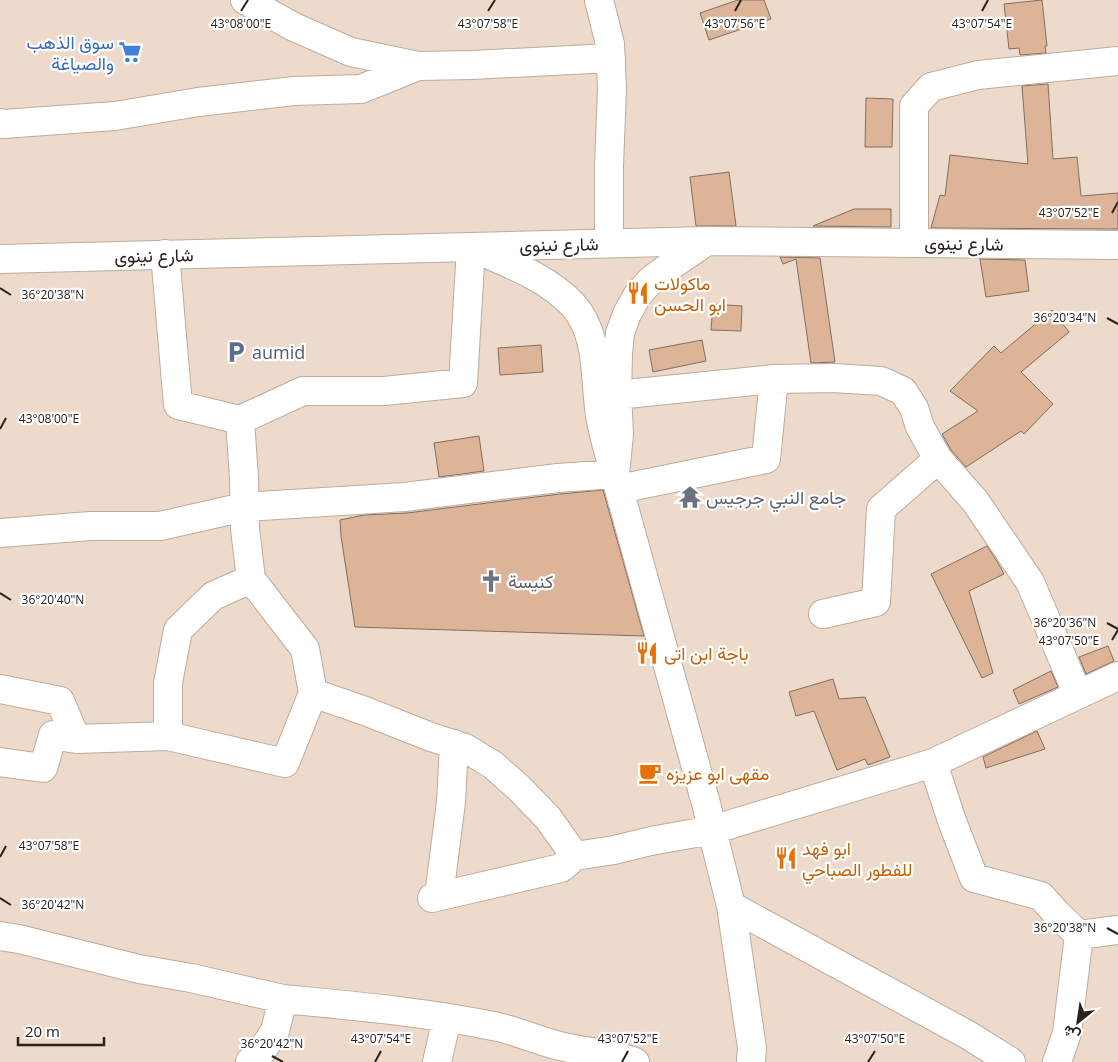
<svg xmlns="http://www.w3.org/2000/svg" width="1118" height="1062" viewBox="0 0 1118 1062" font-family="'Open Sans',Vazirmatn,sans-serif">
<rect width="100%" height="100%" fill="#eddacb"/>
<path fill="#deb499" stroke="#816e62" d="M738 0H764L771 19 709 40 700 13Z
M1042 0 1047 46H1045L1046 53 1020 55 1019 48 1009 49 1004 4Z
M1048 84 1053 159 1077 157 1081 196 1118 193V229L931 228 940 195 945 196 950 155 1028 164 1022 86Z
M866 98 893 99 892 147H865Z
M729 172 736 226H696L690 177Z
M854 209H891V227L813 226Z
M780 257 820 258 835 362 811 363 796 259 783 264Z
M980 259 1025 260 1029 291 986 297Z
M713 304 742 306 741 331 711 330Z
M1052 310 1069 332 1021 372 1053 404 1024 434 1021 431 966 467 951 450 942 434 978 411 950 391 994 346 1001 353Z
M702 340 706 361 653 372 649 350Z
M541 345 543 372 500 375 498 348Z
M479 436 484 471 439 477 434 443Z
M603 490 644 636 355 627 341 536 340 520 364 515 407 513 560 494Z
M987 546 998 563 1004 574 969 591 993 673 982 678 931 574Z
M1108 646 1114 661 1086 674 1079 657Z
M1051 671 1058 687 1019 704 1013 690Z
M833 679 839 699 865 697 890 757 868 765 865 759 837 770 814 711 796 716 789 692Z
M1037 731 1045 749 986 768 983 757Z"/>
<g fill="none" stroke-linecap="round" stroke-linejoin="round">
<defs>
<path id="minor" d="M245 0 294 27 351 52 418 66 472 65 611 58
M599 0 610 44 612 88 609 166V243
M0 123 3 124 115 116 198 102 294 91 361 89 418 66
M707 241 666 269 650 281 637 296 627 314 620 333 618 353 617 395 618 414 619 434 615 474 619 489 707 807 712 830 731 906 752 1048 751 1062
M914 243V106L931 87 978 75 1118 61
M617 395 774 379 833 378 881 381 903 391 914 408 920 427 938 459 975 501 1030 582 1078 695
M619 489 766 459 774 379
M0 533 90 526H160L244 507 405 497 558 478 615 474C609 454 603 435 600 415 594 378 600 335 573 305 547 277 505 262 471 247L463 383 384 391H303L240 420
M823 614 876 602 881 509 938 459
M0 689 60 701 76 739
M313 693 365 711 431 737 465 748 493 765 519 788 548 818 575 856
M168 736V683L178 630 213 596 251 579
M0 762 43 768 53 735 76 739 168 736 285 763 313 693 305 649 251 579 245 529 244 478 240 420 178 405 165 254
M933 763 952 821 974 878 1041 896 1057 914 1079 935
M439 896 451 802 454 744
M432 898 561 868 575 856 614 850 651 841 712 830 933 763 1118 676
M731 906 968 1035 1011 1062
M0 936 19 939 139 969 191 978 283 999
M250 1062 257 1058 275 1031 283 999C355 1006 427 1012 498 1027 519 1032 539 1041 560 1046 585 1052 611 1054 635 1062
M437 1062 447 1018
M1057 1062 1067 1033 1079 935 1118 930"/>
<path id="major" d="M0 259 707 241 1118 245"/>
</defs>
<use href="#minor" stroke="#bdab9c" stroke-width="30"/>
<use href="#major" stroke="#bdab9c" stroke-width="30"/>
<use href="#minor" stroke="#fff" stroke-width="28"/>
<use href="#major" stroke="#fff" stroke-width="28"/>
</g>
<path fill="none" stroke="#27201b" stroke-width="2" d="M241 11 248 0M488 11 495 0M735 11 741 0M982 11 988 0M1112 213 1118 202M0 288 11 295M1107 318 1118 324M0 429 6 418M0 593 11 600M1107 623 1118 629M1112 640 1118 630M0 857 6 846M0 898 11 905M1107 928 1118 934M272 1056 283 1062M375 1062 381 1051M622 1062 628 1051M868 1062 875 1051"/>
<defs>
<symbol id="supermarket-bare" viewBox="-9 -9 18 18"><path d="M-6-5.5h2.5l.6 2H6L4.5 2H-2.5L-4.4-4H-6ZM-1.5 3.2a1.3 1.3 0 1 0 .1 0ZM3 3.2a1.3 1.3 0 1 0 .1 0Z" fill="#3f7fe0" stroke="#fff" stroke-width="2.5" paint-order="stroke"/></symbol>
<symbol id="restaurant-bare" viewBox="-9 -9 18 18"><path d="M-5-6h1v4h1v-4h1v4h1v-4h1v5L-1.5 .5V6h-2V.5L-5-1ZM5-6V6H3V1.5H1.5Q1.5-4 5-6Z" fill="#e8710a" stroke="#fff" stroke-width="2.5" paint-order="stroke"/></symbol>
<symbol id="parking-bare" viewBox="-9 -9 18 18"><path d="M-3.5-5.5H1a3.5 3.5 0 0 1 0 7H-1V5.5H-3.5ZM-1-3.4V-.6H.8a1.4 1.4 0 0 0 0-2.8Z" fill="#5c6f8a" stroke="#fff" stroke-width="2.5" paint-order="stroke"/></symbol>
<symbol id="temple-bare" viewBox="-9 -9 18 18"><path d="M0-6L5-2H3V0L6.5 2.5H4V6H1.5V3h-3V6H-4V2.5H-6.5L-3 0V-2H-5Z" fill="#6b7280" stroke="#fff" stroke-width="2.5" paint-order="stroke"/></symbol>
<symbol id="church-bare" viewBox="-9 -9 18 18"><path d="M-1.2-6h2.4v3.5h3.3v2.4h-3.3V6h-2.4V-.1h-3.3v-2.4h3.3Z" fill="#6b7280" stroke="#fff" stroke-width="2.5" paint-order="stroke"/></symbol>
<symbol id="cafe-bare" viewBox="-9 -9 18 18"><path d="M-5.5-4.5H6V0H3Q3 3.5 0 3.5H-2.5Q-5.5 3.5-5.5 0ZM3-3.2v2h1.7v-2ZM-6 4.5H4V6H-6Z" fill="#e8710a" stroke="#fff" stroke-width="2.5" paint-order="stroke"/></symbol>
</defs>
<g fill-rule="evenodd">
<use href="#supermarket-bare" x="114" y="36" width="32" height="32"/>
<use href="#restaurant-bare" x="622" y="277" width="32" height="32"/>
<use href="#parking-bare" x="220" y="336" width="32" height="32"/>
<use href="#temple-bare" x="674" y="481" width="32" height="32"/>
<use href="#church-bare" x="475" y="565" width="32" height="32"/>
<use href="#restaurant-bare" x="631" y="637" width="32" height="32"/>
<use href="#cafe-bare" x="634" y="757" width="32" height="32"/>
<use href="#restaurant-bare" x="770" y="842" width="32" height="32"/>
</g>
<g text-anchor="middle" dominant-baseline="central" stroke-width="4.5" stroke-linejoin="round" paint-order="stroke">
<g font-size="18" fill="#366cbe" stroke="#fff" text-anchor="end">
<text x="114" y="42">سوق الذهب<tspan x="114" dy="21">والصياغة</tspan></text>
</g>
<g font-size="18" fill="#27201b" stroke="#fff">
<text transform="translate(964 243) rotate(1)">شارع نينوى</text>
<text transform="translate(559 244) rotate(-1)">شارع نينوى</text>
<text transform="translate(154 255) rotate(-1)">شارع نينوى</text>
</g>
<g font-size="18" fill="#c56008" stroke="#fff" text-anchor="start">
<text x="654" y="283">ماكولات<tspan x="654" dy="21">ابو الحسن</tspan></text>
<text x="664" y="653">باجة ابن اتى</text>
<text x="666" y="773">مقهى ابو عزيزه</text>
<text x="802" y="848">ابو فهد<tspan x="802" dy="21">للفطور الصباحي</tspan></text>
</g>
<g font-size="18" fill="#4e5e75" stroke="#fff" text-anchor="start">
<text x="252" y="352">aumid</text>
</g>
<g font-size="18" fill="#5b616d" stroke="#fff" text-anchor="start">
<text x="706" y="497">جامع النبي جرجيس</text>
<text x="508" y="581">كنيسة</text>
</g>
</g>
<g font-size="12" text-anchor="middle" fill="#27201b" stroke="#fff" stroke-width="4.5" stroke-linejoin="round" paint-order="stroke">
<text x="241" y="28">43°08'00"E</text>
<text x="488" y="28">43°07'58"E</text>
<text x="735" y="28">43°07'56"E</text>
<text x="982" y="28">43°07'54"E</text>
<text x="1069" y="217">43°07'52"E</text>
<text x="53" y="299">36°20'38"N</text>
<text x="1065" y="322">36°20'34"N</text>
<text x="49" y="423">43°08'00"E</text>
<text x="53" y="604">36°20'40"N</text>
<text x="1065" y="627">36°20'36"N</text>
<text x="1069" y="645">43°07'50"E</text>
<text x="49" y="850">43°07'58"E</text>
<text x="53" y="909">36°20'42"N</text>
<text x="1065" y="932">36°20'38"N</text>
<text x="381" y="1043">43°07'54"E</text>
<text x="628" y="1043">43°07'52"E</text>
<text x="875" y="1043">43°07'50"E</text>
<text x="272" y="1048">36°20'42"N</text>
</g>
<g transform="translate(1078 1022) rotate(210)" stroke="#ffffff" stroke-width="4" paint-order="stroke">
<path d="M0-4L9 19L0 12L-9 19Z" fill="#27201b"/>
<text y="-8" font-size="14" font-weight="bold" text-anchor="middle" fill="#27201b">ش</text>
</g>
<path d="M18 1037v8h86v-8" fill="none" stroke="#27201b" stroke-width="2.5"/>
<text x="25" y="1037" font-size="15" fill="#27201b" stroke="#ffffff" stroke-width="4" paint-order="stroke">20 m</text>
</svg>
